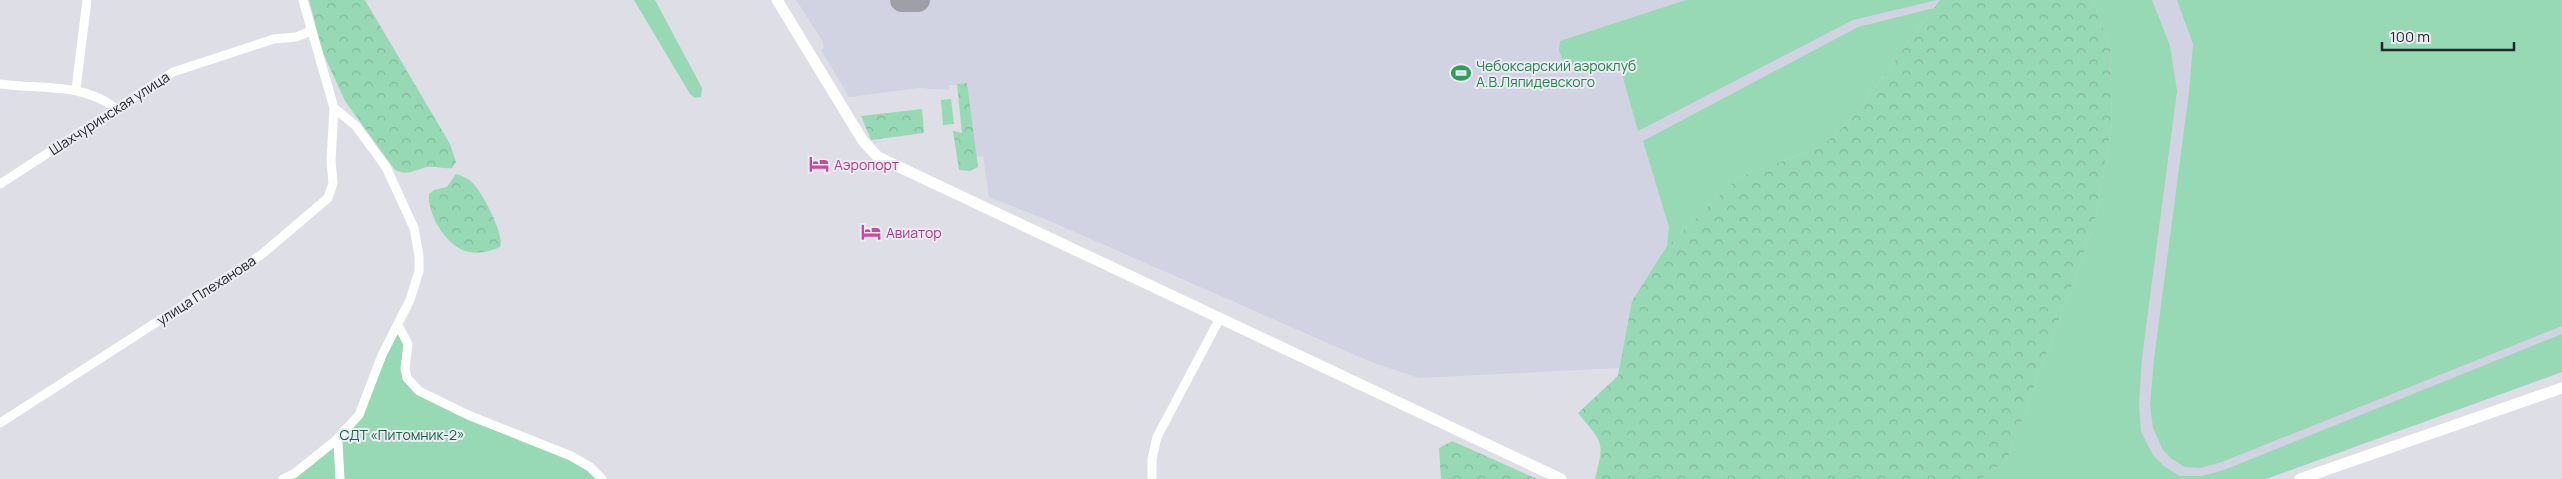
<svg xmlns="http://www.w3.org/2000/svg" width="2562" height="479" viewBox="0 0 2562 479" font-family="Manrope,sans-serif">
<defs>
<pattern id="forest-crowns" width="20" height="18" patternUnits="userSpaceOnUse" patternTransform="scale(1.25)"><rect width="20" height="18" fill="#97d8b5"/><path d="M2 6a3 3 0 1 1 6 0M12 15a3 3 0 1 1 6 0" fill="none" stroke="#82b99c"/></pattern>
</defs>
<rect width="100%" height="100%" fill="#dddee6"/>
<path fill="#d2d3e2" d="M796 0H2562V372L2266 479H1595L1603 451 1599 438 1578 413 1618 376 1619 368 1419 378 1371 362 1052 222 989 197 983 156 976 157 967 84 949 85V90L920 88 849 97 821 50 824 48 822 40Z"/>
<path fill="#97d8b5" d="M634 0H655L702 88 701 97 695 98 690 94Z
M1686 0H1937L1853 20 1638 131 1619 63 1574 66 1564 63 1559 51 1560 41Z
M2093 0H2152L2170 46 2177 91 2142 358 2139 404 2141 432 2153 455 2165 467 2180 476H2202L2224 470 2562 334V372L2266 479H1981L2007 460 2094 226 2112 124 2110 47Z
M2177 0H2562V326L2222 462 2200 468 2185 467 2172 459 2163 450 2153 428 2150 405 2154 359 2189 92 2193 44Z
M1934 8 1850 121 1822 146 1738 178 1667 246 1669 227 1643 141 1858 27Z
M951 99 954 124 943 125 941 100Z
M397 331 404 338 409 384 570 459 600 479H341L339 443 347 432Z
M336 443 339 479H287Z"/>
<path fill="url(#forest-crowns)" d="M309 0H365L450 144 456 162 452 168C444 169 435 166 427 167 414 170 409 176 395 170L345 101 323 53Z
M1940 0H2093L2110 47 2112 124 2094 226 2007 460 1981 479H1595C1605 440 1603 444 1578 413L1618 376 1632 301 1667 246 1738 178 1822 146 1850 121Z
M967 83 978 167 970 171 959 170 953 131 962 133 957 84Z
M922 109 924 133 871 140 861 116Z
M456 174C464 176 471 180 476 187 484 197 505 235 500 247 491 251 480 254 469 252 448 249 427 215 429 194L434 190 447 187Z
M1452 441 1537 479H1441L1439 448Z"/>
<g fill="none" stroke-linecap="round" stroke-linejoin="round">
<path stroke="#9ea0a6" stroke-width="24" d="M902 0H918"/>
<path stroke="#fff" stroke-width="9" d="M0 84C40 90 82 82 115 108
M76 89 87 0
M0 184 173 72 274 39 296 37 311 31
M398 325 408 344 405 369 407 378 419 391 468 415 571 456 590 467 602 479
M0 423 261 255 328 198 333 183 331 160 334 108
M335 441 338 443 340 479
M283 479 295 473 335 441 359 415 382 355 410 300 419 271V256L414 228 386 167 356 126 334 108 303 0
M1152 479V459L1157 437 1220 318"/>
<path stroke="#fff" stroke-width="11" d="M777 0 863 141 878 157 1561 479
M2300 479 2562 388"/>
</g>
<defs>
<symbol id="stadium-bare" viewBox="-9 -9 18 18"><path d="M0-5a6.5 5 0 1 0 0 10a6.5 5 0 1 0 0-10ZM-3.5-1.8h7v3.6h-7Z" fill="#2e9e5b" stroke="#ebebf3" stroke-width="2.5" paint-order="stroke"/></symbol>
<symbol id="hotel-bare" viewBox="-9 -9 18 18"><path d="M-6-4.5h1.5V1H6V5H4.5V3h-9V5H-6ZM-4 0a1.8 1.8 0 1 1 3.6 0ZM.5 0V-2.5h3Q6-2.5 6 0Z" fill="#d1479c" stroke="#ebebf3" stroke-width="2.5" paint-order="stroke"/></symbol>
</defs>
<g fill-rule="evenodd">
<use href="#stadium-bare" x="1447" y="59" width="28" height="28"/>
<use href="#hotel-bare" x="805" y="150" width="28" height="28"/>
<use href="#hotel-bare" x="857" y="218" width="28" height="28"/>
</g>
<g text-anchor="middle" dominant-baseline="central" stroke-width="4" stroke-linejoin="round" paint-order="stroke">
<g font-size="14" fill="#27864d" stroke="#ebebf3" text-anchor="start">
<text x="1476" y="65">Чебоксарский аэроклуб<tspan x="1476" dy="16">А.В.Ляпидевского</tspan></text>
</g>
<g font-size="14" fill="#26272a" stroke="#ebebf3">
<text transform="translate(109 113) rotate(-33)">Шахчуринская улица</text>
<text transform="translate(206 290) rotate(-33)">улица Плеханова</text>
</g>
<g font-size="14" fill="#b23c85" stroke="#ebebf3" text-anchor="start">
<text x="834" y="164">Аэропорт</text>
<text x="886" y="232">Авиатор</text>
</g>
<g font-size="14" fill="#176543" stroke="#ebebf3">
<text x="402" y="434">СДТ «Питомник-2»</text>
</g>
</g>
<path d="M2382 42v8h132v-8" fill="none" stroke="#26272a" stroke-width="2.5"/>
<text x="2390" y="42" font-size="15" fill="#26272a" stroke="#ebebf3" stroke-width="4" paint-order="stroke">100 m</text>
</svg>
